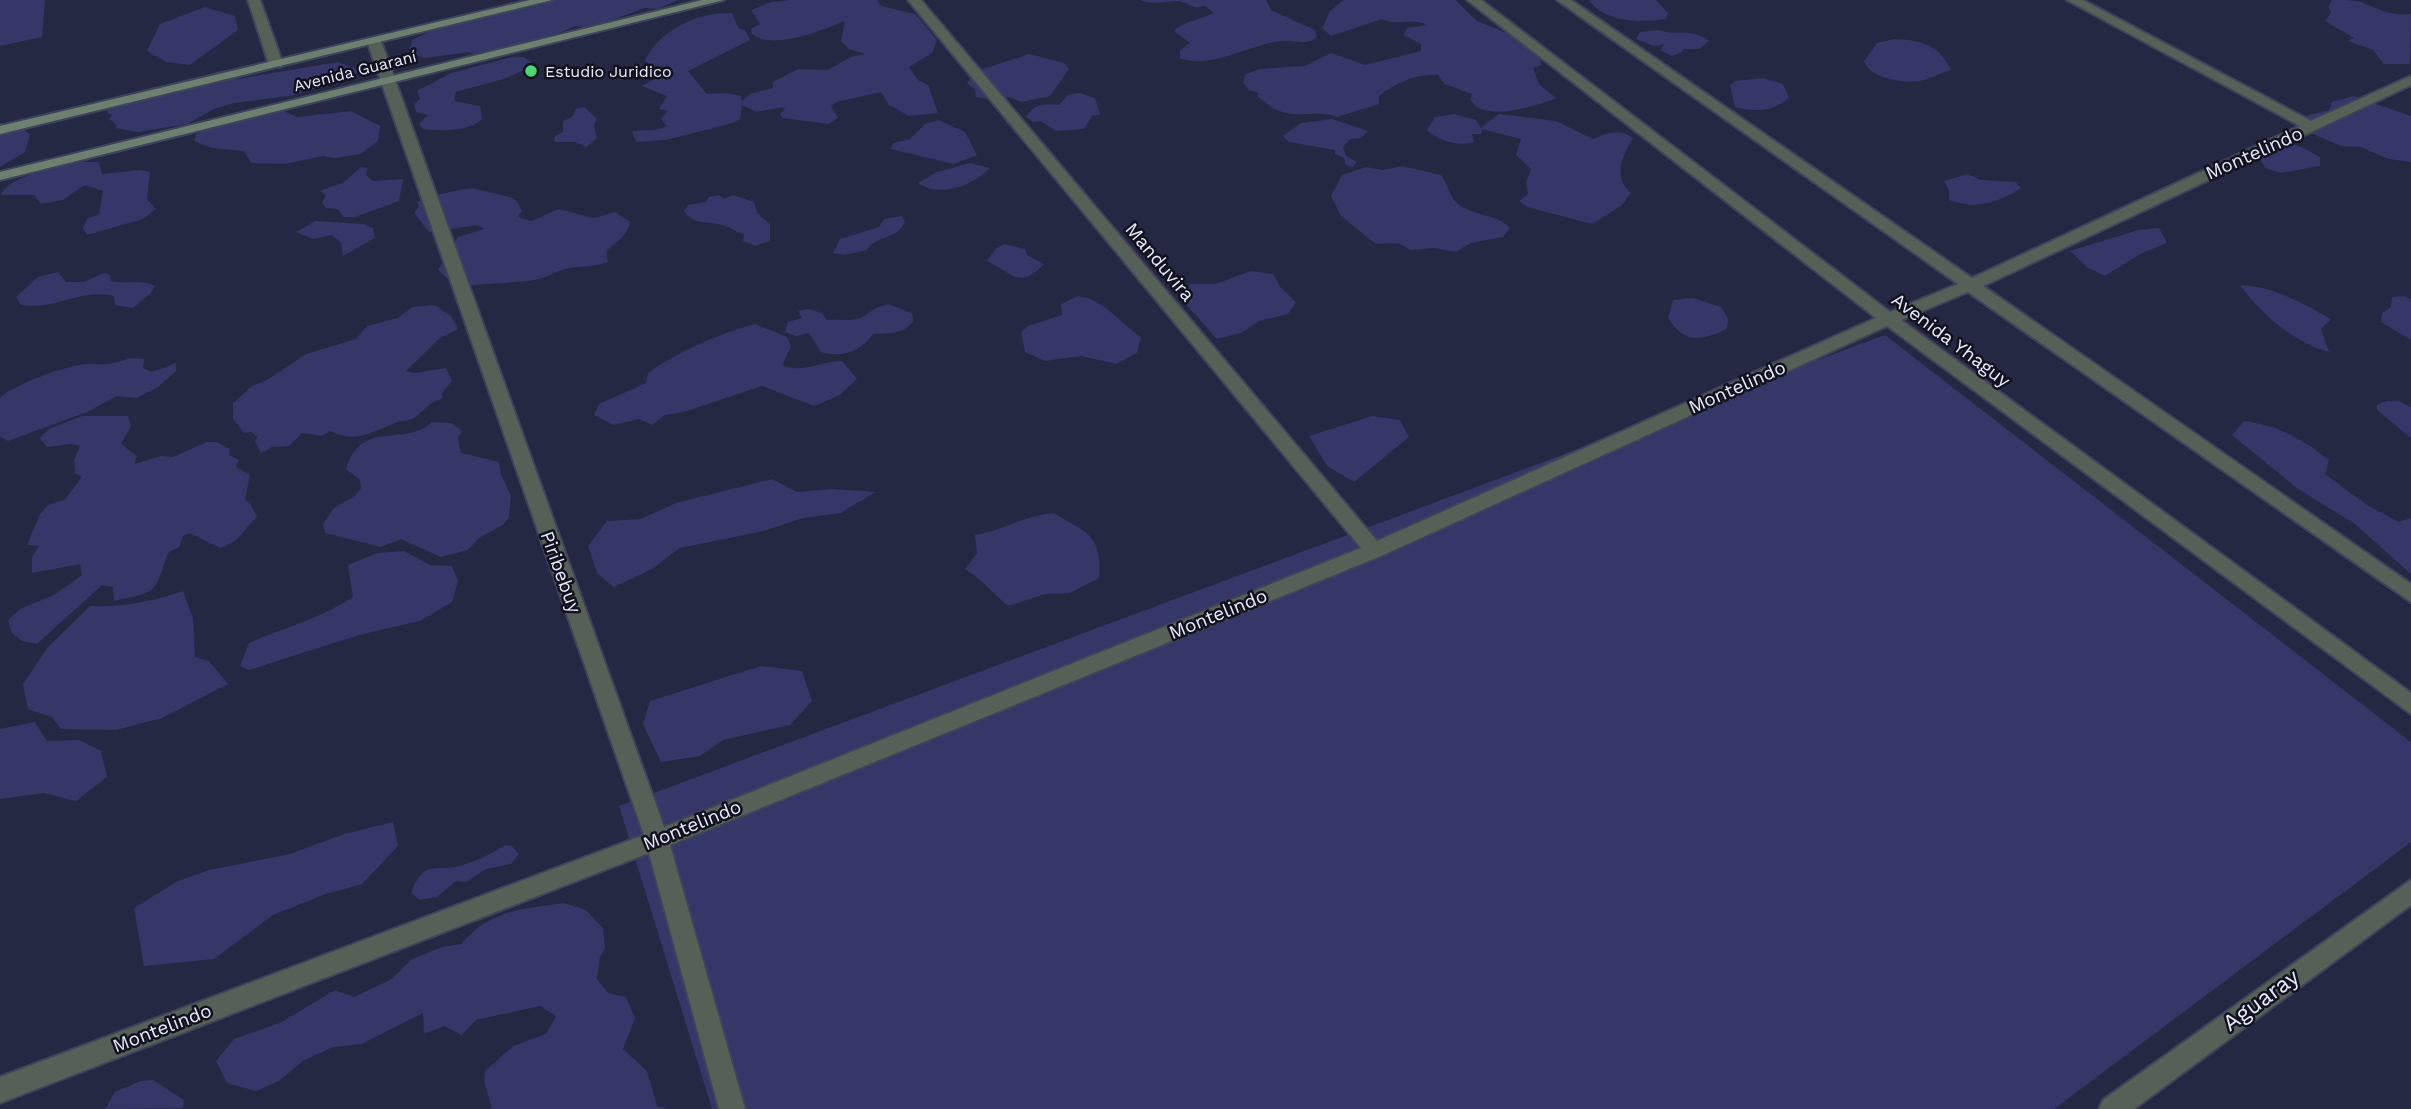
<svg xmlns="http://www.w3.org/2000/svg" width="2411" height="1109" viewBox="0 0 2411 1109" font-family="'Work Sans',sans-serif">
<rect width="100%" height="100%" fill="#252842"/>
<path fill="#343767" d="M0 0H45L42 37 0 46Z
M537 0H678L658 9 645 8 590 28 575 26 548 38H537L533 43 480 57 469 52 425 58 415 55 410 49 412 40 459 17Z
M791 0H877L881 6 915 14 937 40 932 53 909 67 918 80 928 85 938 113 909 116 889 105 881 92 837 102 831 106 838 118 829 124 782 118 780 114 785 109 783 107 757 112 742 105 740 119 733 123 666 140 636 142 632 132C645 128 653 133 667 126L661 119 668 111 659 109 667 96 642 86 667 72 668 67 651 66 645 60C661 29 697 12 732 13L739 29 745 30 750 40 688 71 707 94 726 93 741 96 742 101 750 94 773 88V82L798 69 827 70 851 57 865 54 849 49 841 41 845 21C823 30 772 51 752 34L751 29 760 24 751 10 771 2Z
M1140 0H1266L1271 10 1315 30 1317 37C1305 47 1296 39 1281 41 1249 45 1209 70 1180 58V50L1190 43 1174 31C1182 22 1204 18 1214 13L1205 6C1193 10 1190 4 1179 1 1166 0 1154 6 1140 0Z
M1343 0H1455L1477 21 1519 38 1539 54 1541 65 1533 68 1539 84 1556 98C1536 106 1483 124 1470 99L1472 94 1444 84 1438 75C1418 73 1395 83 1379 96V104L1337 117C1321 110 1303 117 1286 113 1273 111 1267 103 1257 96L1259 93 1249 90 1243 82 1246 74 1259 69 1305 66 1331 53 1365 65 1421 51V44L1404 35 1407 28 1428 25C1414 17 1397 27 1382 19L1331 36 1322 28 1330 11Z
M1589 0H1656L1668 13 1666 19C1642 23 1604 23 1589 0Z
M2332 0C2341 0 2353 0 2361 2 2377 9 2393 17 2411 14L2410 64H2384L2373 50 2347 41 2354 38 2325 21 2331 12 2328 7Z
M205 7 235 16 238 30 190 65 166 62 147 51 160 24Z
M1658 30C1677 37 1692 27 1709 41L1699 49H1684L1681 53 1672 56 1660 50 1664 44 1654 46 1636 39 1640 32Z
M1894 39C1922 40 1938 44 1951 70 1940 73 1930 79 1920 81 1903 83 1870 79 1864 61L1877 43Z
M1030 54 1064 63 1069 69 1050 96 1022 102 1010 97 993 100 976 97 975 90 967 83 976 71Z
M512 57H524L534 64C510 80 483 84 456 92L454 101 480 106 482 119C469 132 440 131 423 129L419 124 428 115 416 112 414 104 420 99 417 91 451 73Z
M338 62 359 70 353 77 295 95 235 103 214 109 187 124 138 132 116 128V124L109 119 112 115 106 112 117 101 133 93 219 72 237 79Z
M1763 78 1783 84 1789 97C1775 112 1753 112 1735 107L1730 85 1735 81Z
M1079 93 1095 98 1100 114 1092 116 1084 129 1056 131 1041 121 1033 122 1026 117C1033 104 1045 103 1059 105L1068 95Z
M2353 96 2411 116V162L2389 159 2360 147 2341 146 2299 128 2302 117 2329 110 2332 102Z
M272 106 297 117 351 111 380 126 378 141 361 154 334 158 323 156 285 164 251 163 244 151 212 148 194 141 199 126 216 118Z
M584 107 597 119 594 125 597 138 586 147 575 142H554L555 136 563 132V121L572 117 576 109Z
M1454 114 1476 120 1481 128 1499 114 1556 121 1593 139C1608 133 1619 128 1633 138 1622 157 1612 177 1631 193L1622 205 1592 224 1527 207 1519 201 1528 194 1526 182 1531 169 1516 155 1521 139 1482 129 1481 134H1472L1474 142C1458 147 1439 141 1427 130L1435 117Z
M1332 119 1368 131 1361 138 1350 139 1343 147 1346 156 1357 162 1353 167 1346 165 1344 158 1335 154V150L1289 142 1283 136 1301 123Z
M938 120 965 132 977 155 953 164 891 149 893 143 910 139 925 124Z
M0 123H17L30 135 25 152 0 167Z
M2262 139C2284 138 2300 146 2320 157V166L2281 173 2265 168 2259 157Z
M80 162H99L102 174 140 170 150 172 147 199 156 209 143 219 87 235 83 228 87 219 99 214 103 191 85 185 63 200 41 204 34 195H1C10 174 60 167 80 162Z
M970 163 990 168C972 186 941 198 918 183L937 172Z
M1402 166 1441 175C1446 182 1450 194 1454 200 1469 217 1496 212 1510 228L1503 237 1471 243 1455 252 1435 248 1410 250 1399 243 1376 244 1341 216 1331 196 1342 175 1366 167 1383 170Z
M361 167 368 168 366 175 373 181 403 179 399 201 355 217H343L338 209 326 208 322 203 326 195 320 191 344 182Z
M1968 174 1981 180 2016 182 2021 188C1997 203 1977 210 1949 200V191L1944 181Z
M472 188 510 197 517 201 522 211 518 217 531 221 559 209 593 218 615 212 630 222C628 235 616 243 606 251L608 262C595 267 583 266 570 268 557 270 547 278 534 280 508 284 483 282 457 288L438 270 458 237 484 229 477 225 429 232 414 213 419 207 417 202C428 196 458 190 472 188Z
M719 195 724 199 733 195 754 202 757 213 770 224V241L755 246 743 241 744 234C737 233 735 230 728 227 713 220 694 227 684 211L688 205 706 202 709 197Z
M902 216 905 222C897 240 876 235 867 250L845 255 833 253 840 239 879 227 884 219Z
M315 221 363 224 373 228 375 238 343 256 341 243 332 235 313 239 296 232Z
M2159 228 2167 243 2140 254 2105 276 2087 267 2070 251 2138 230Z
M1004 244 1025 249 1027 255 1044 264C1019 291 1011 272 987 261L996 248Z
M1250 271 1273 274 1281 288 1296 302 1288 314 1259 321 1241 333 1217 339 1184 302 1190 284H1216Z
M58 272 66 282H83L104 273 110 275 111 281C126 285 140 278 155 286L150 294 133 308 115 305 114 296C81 288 54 311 21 305L16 297 38 277Z
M2240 285C2273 286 2302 303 2331 319L2321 329 2329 352C2293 342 2262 315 2240 285Z
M1078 296C1104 299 1120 323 1141 337L1137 353 1116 364 1081 356 1045 361 1025 352 1021 332 1028 326 1062 315 1061 304Z
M2403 296 2411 299V340L2381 322 2382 313 2391 307 2392 297Z
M1693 298 1721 307 1728 318 1727 329C1700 341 1685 344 1668 318L1673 300Z
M888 304 912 313 913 321C904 335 887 333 873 334 861 352 841 358 821 352L809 333 796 336 785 332 788 322 802 318 798 311 809 309 822 313 827 320C836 319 847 321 856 319 866 318 872 307 888 304Z
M434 305 451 316 458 329 440 338 406 371 415 373 446 368 452 381 442 393V399C430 401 424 411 414 418 409 421 404 420 398 422 372 431 357 445 330 431L322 436 302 433 289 446 272 447 261 453 255 441 258 437 251 432 244 433 233 419V403L252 386 267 380 306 354 356 339 367 326 398 318 412 307Z
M755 324 787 337 791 347 782 365C803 374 821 361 842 361L857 379 840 395 814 406 762 386 687 411 665 415 652 425 639 419 613 425 594 415 599 404 646 383 648 373C680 350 717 335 755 324Z
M1885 335 2411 742V842L2054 1109H712L619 806Z
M128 358 144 359 143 368 152 372 176 363V371L158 387 137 398 117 396 87 412 8 441 0 437V398C13 385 67 365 86 364 103 364 112 366 128 358Z
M2386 401H2399L2411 407V438L2377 410V405Z
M82 416H128L131 426 121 444 137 456 134 464 161 456 173 457 207 442H217L230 449 229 455 239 460 236 467 250 475 245 500 250 503 257 517C241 531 243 540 220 548L190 533 183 536 179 547 168 553C153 595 159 591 114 601L113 587 102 585 37 644 22 641 12 633 8 620 20 609 54 595 82 575 80 564 32 573V557L39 546 27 545 40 514 48 505 65 499 82 477 75 473 74 460 80 446 71 444 47 447 40 438 49 429Z
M1372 416 1400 420 1409 437 1354 482 1327 466 1309 436Z
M2244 421C2277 425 2303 439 2329 460L2325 474 2367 505 2399 522 2411 518V574L2355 524 2298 489 2232 435Z
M432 422 451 423 462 431 458 438 461 453 499 462 501 475 511 496 509 517 503 525 479 538 468 550 441 557 401 539 381 547 325 533 323 524 334 508 355 496 361 488 360 480 346 469C361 418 405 448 432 422Z
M772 479 797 492 832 489 875 492 841 513 803 518 764 531 680 548 652 569 614 587 597 573 588 546 607 521 641 519 676 503Z
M1054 513C1088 534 1102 534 1099 578L1070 593 1045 594 1008 606C993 593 982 580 965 569L977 553 975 535C1003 530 1027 515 1054 513Z
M404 551 430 565 452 566 458 581 452 602 420 621 359 635 249 670 240 666 249 643C283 628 322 618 353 597L348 565 377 553Z
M183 591 193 618 195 657 209 661 228 684 162 718 116 730 61 729 52 717 28 709 23 684 47 648 90 606C124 607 151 602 183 591Z
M761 666 802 671 812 701 790 725 723 740 700 756 661 762 643 724 650 701Z
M35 722 47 741 79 740 101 751 107 777 76 801 44 793 0 799V729Z
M393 822 398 846 362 884 323 895 273 915 214 959 144 966 134 908 176 882 209 870 290 854 344 834Z
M505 845 512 846 519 854 511 864 486 869 466 882 456 881 437 897 420 900 411 893C425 858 433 873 459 866 475 862 491 854 505 845Z
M564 903 586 910 603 928 605 948 600 957 597 979 608 993 626 997 635 1018 623 1049 647 1071 657 1106 669 1109H492L484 1081 485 1071 513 1046 546 1034 556 1016 540 1006 476 1020 462 1035 444 1026 424 1034 423 1013 362 1044 333 1047 303 1061 279 1081 256 1091 227 1083 216 1061 234 1039 280 1023 335 990 354 997 392 979 412 959 442 947 461 944C490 910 522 909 564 903Z
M153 1080 184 1100 183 1108 105 1109 115 1092 141 1081Z"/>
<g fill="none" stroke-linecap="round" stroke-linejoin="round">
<defs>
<path id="minor" d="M248 0H260L283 64 281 67 269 64Z
M908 0H921L1377 541 1876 318 1467 0H1481L1890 312 1958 284 1557 0H1571L1972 278 2300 126 2067 0H2083L2311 121 2411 76V85L1983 286 2411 584V602L1968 292 1901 320 2411 693V714L1887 326 1381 556 670 845 745 1109H719L649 853 0 1103V1077L644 835 367 41 369 38 381 41 664 827 1361 548Z
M2411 880V905L2134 1109H2099L2103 1100Z"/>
<path id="secondary" d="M530 0H552L0 134V126Z
M702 0H724L0 180V172Z"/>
</defs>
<use href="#minor" stroke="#40435c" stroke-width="4"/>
<use href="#secondary" stroke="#40435c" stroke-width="4"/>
<use href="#minor" fill="#556157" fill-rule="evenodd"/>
<use href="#secondary" fill="#6d8070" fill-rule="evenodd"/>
</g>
<circle fill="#4cd676" stroke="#11121e" stroke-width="2.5" cx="531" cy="71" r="7"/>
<g text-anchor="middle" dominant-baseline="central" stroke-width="5" stroke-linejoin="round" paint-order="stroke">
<g font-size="16" fill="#e8ebfd" stroke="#11121e">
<text transform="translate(355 71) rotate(-14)">Avenida Guaraní</text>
</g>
<g font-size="16" fill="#e8ebfd" stroke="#11121e" text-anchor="start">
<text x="545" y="71">Estudio Juridico</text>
</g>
<g font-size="19" fill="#e8ebfd" stroke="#11121e">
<text transform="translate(2254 153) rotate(-24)">Montelindo</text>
<text transform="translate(1160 262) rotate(50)">Manduvira</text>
<text transform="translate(1951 340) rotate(37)">Avenida Yhaguy</text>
<text transform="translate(1737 387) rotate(-24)">Montelindo</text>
<text transform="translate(561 572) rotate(70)">Piribebuy</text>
<text transform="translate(1218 614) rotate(-22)">Montelindo</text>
<text transform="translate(692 825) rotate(-22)">Montelindo</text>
<text transform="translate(162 1028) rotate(-21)">Montelindo</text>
</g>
<g font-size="23" fill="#e8ebfd" stroke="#11121e">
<text transform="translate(2261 1000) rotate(-36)">Aguaray</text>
</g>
</g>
</svg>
